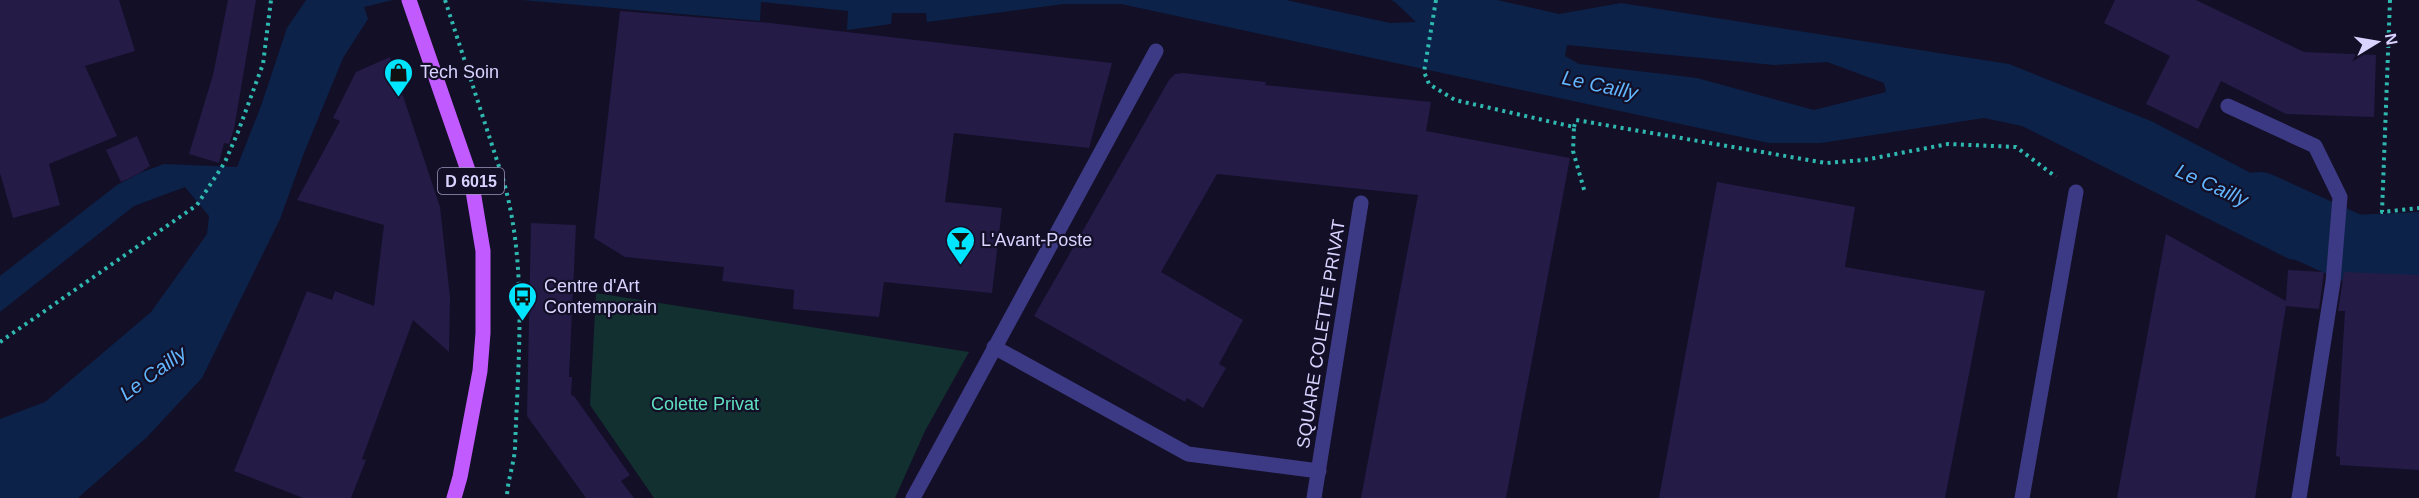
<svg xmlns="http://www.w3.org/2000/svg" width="2419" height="498" viewBox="0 0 2419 498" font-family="Arial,sans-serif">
<rect width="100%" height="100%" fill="#130f26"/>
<path fill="#12302f" d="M596 293 969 352 925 431 895 498H654L590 405Z"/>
<path fill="#0c2248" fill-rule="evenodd" d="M306 0H393L364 7 368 19 343 58 304 153 280 219 202 378 147 437 78 498H0V419L45 402 151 312 207 234 209 216 185 187 134 206 0 312V276L117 185 142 172 164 164 237 167 261 106 287 28Z
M522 0H1286L1390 23 1416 22 1395 2 1391 0H1497L1559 14 1621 3 2009 64 2151 121 2330 214 2327 265 2289 259 2022 126 1984 118 1821 143H1769L1121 4H1064L927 22 926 13H892L891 24 847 30 848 11 761 2 760 21ZM1567 45 1774 65 1827 62 1884 83 1886 92 1814 110 1697 78 1579 64 1565 56Z"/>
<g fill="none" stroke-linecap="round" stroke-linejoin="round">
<path stroke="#0c2248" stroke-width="68" d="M2259 206 2354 249 2419 246"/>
</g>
<path fill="#241b47" d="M0 0H119L135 51 85 66 117 136 49 164 60 205 13 218 0 173Z
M228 0H256L234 129 229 144 224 143 219 163 189 154 213 75Z
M2115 0H2196L2304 52 2376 55 2374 117 2286 114 2221 81 2198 129 2146 104 2170 56 2104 23Z
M620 11 770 23 1112 63 1089 148 954 133 945 202 1002 208 992 293 884 282 879 317 793 309 794 290 722 281 724 267 625 257 594 238Z
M390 57 440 207 450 297 449 352 413 320 362 459 366 460 351 498H303L234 471 307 291 332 300 335 291 374 306 384 225 297 200 340 121 333 118 356 72Z
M1183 73 1266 82 1265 85 1431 102 1426 131 1570 158 1506 498H1361L1418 195 1217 174 1161 272 1243 320 1219 364 1226 368 1203 408 1187 398 1185 402 1034 316 1169 80 1175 74Z
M137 136 150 166 136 175 121 182 106 150Z
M1717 182 1855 207 1845 267 1985 291 1945 498H1659Z
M531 223 576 225 569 377H572L571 395 574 396 630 475 621 481 634 498H586L527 416Z
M2166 234 2286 301 2288 270 2324 272 2319 309 2286 306 2255 498H2117Z
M2344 272 2419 275V470L2340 465V457L2336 456 2345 311H2338Z"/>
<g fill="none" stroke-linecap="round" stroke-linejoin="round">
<path stroke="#2fb8b0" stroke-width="4" stroke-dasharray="3 4.5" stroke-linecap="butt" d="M445 0 503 179C528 265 518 360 515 448 514 465 507 481 507 498
M1436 0 1424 72 1429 84 1455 100 1574 127 1573 151 1585 193
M2390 0 2382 212 2419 208
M1574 127 1576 120 1826 163 1864 160 1948 144 2016 147 2056 177
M0 342 197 205 225 162 238 132 263 64 271 0"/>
<path stroke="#3d3a85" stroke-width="15" d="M2228 106 2315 146 2340 197 2333 282 2299 498
M2022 498 2076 192"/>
<path stroke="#3d3a85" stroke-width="15" d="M994 347 1188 454 1319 471
M913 498 1156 51
M1314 498 1361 203"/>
<path stroke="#c25bff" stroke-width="15" d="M409 0 471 179 483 251V333L480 371 460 477 454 498"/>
</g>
<defs>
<symbol id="shop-pin" viewBox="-11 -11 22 30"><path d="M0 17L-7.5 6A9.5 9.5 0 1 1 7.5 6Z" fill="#00e5ff" stroke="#130f26"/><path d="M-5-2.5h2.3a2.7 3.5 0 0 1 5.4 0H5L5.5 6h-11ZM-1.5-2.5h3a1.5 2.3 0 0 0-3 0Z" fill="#111"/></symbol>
<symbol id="bar-pin" viewBox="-11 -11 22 30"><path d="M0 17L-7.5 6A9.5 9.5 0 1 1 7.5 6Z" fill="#00e5ff" stroke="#130f26"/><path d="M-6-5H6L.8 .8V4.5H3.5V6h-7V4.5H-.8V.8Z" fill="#111"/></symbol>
<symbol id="bus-pin" viewBox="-11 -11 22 30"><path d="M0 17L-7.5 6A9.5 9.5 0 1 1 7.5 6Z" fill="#00e5ff" stroke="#130f26"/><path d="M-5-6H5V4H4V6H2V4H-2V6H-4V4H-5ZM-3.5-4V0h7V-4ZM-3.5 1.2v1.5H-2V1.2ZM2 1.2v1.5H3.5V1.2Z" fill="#111"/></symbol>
</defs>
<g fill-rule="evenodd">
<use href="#shop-pin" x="382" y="56" width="33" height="45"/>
<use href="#bar-pin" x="944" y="224" width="33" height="45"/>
<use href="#bus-pin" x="506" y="280" width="33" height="45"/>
</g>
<g text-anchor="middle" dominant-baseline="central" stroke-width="4.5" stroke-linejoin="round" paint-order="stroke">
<rect fill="#130f26" stroke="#9e99be" stroke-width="1.5" x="438" y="168" width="66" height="26" rx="4.5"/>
<g font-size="16" font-weight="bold" fill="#d9d4ff">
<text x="471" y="181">D 6015</text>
</g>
<g font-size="18" fill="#d9d4ff" stroke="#130f26" text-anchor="start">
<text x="420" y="72">Tech Soin</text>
<text x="981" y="240">L'Avant-Poste</text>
<text x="544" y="286">Centre d'Art<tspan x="544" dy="21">Contemporain</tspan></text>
</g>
<g font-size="18" fill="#d9d4ff" stroke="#130f26">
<text transform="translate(1321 334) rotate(-81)">SQUARE COLETTE PRIVAT</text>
</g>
<g font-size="18" fill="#5fe0c0" stroke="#130f26">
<text x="705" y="404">Colette Privat</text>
</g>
<g font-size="20" font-style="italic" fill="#62b6ff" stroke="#130f26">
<text transform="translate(1600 85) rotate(12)">Le Cailly</text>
<text transform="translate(2212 185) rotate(24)">Le Cailly</text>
<text transform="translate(153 373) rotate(-36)">Le Cailly</text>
</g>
</g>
<g transform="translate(2377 42) rotate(79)" stroke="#130f26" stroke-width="4.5" paint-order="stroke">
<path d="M0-4.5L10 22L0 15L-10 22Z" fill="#d9d4ff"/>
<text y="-9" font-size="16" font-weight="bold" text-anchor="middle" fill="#d9d4ff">N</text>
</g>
</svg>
